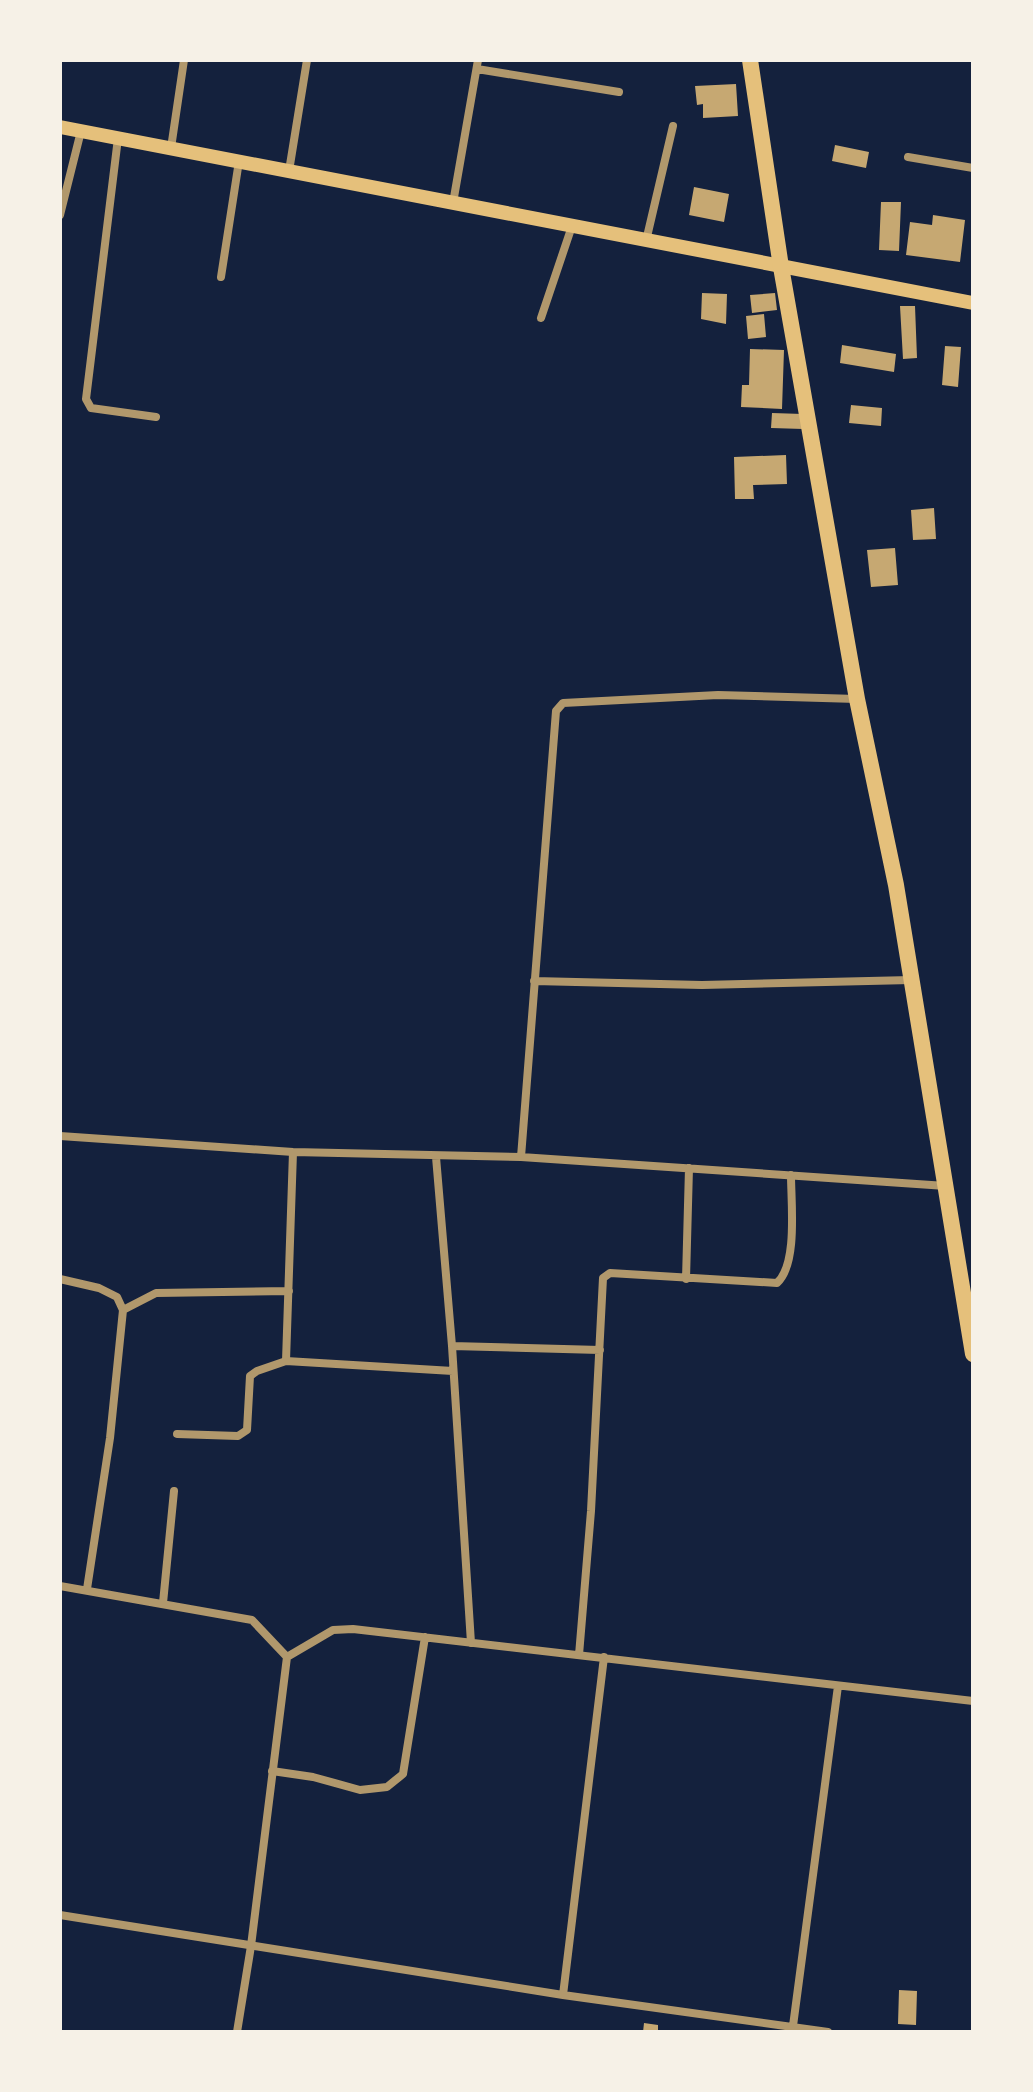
<svg xmlns="http://www.w3.org/2000/svg" width="1033" height="2092" viewBox="0 0 1033 2092" font-family="'Public Sans',sans-serif">
<rect width="100%" height="100%" fill="#14213d"/>
<path fill="#c6a872" d="M736 84 738 116 703 118V104L697 105 695 86Z
M835 145 869 152 866 168 832 161Z
M694 187 729 194 724 222 689 215Z
M881 202H901L899 251 879 250Z
M933 215 965 220 960 262 906 255 910 222 932 225Z
M702 293 727 294 726 324 701 319Z
M775 293 777 310 752 313 750 295Z
M900 306H915L917 358 903 359Z
M764 314 766 337 748 339 746 316Z
M842 345 896 354 894 372 840 363Z
M945 346 961 347 958 387 942 385Z
M750 349 784 350 782 409 741 407 742 385H749Z
M851 405 882 408 881 426 849 423Z
M772 413 803 414V429L771 428Z
M786 455 787 484 753 485 754 499H735L734 457Z
M934 508 936 539 913 540 911 510Z
M895 548 898 585 871 587 867 550Z
M899 1990 917 1991 916 2025 898 2024Z
M644 2023 658 2025V2032H643Z"/>
<g fill="none" stroke-linecap="round" stroke-linejoin="round">
<path stroke="#b1986c" stroke-width="8" d="M477 69 619 92
M118 138 86 399 91 408 156 417
M171 148 184 60
M908 157 973 168
M289 171 307 60
M453 203 478 60
M60 215 81 131
M646 241 673 126
M221 277 239 161
M541 318 572 226
M534 981 702 985 911 980
M60 1136 293 1152 521 1157 946 1186
M293 1152 286 1361 453 1371
M436 1157 452 1346 471 1643
M521 1157 556 711 563 703 718 695 857 699
M60 1279 99 1288 117 1297 123 1310
M686 1279 689 1168
M452 1346 600 1350
M177 1434 238 1436 247 1430 250 1376 257 1371 286 1361
M60 1586 252 1620 287 1657 333 1630 353 1629 973 1701
M87 1589 110 1438 123 1310 156 1293 289 1291
M163 1603 174 1491
M579 1655 591 1511 603 1278 610 1273 777 1283C798 1264 791 1203 791 1175
M272 1771 313 1777 360 1790 387 1787 403 1774 425 1637
M60 1915 563 1995 828 2032
M563 1995 604 1657
M793 2026 838 1686
M237 2032 251 1946 287 1657"/>
<path stroke="#e5c07b" stroke-width="14" d="M60 127 973 303"/>
<path stroke="#e5c07b" stroke-width="16" d="M750 60 781 267 857 699 896 885 973 1354"/>
</g>
<rect width="1033" height="2092" fill="none" stroke="#f6f1e7" stroke-width="124"/>
</svg>
